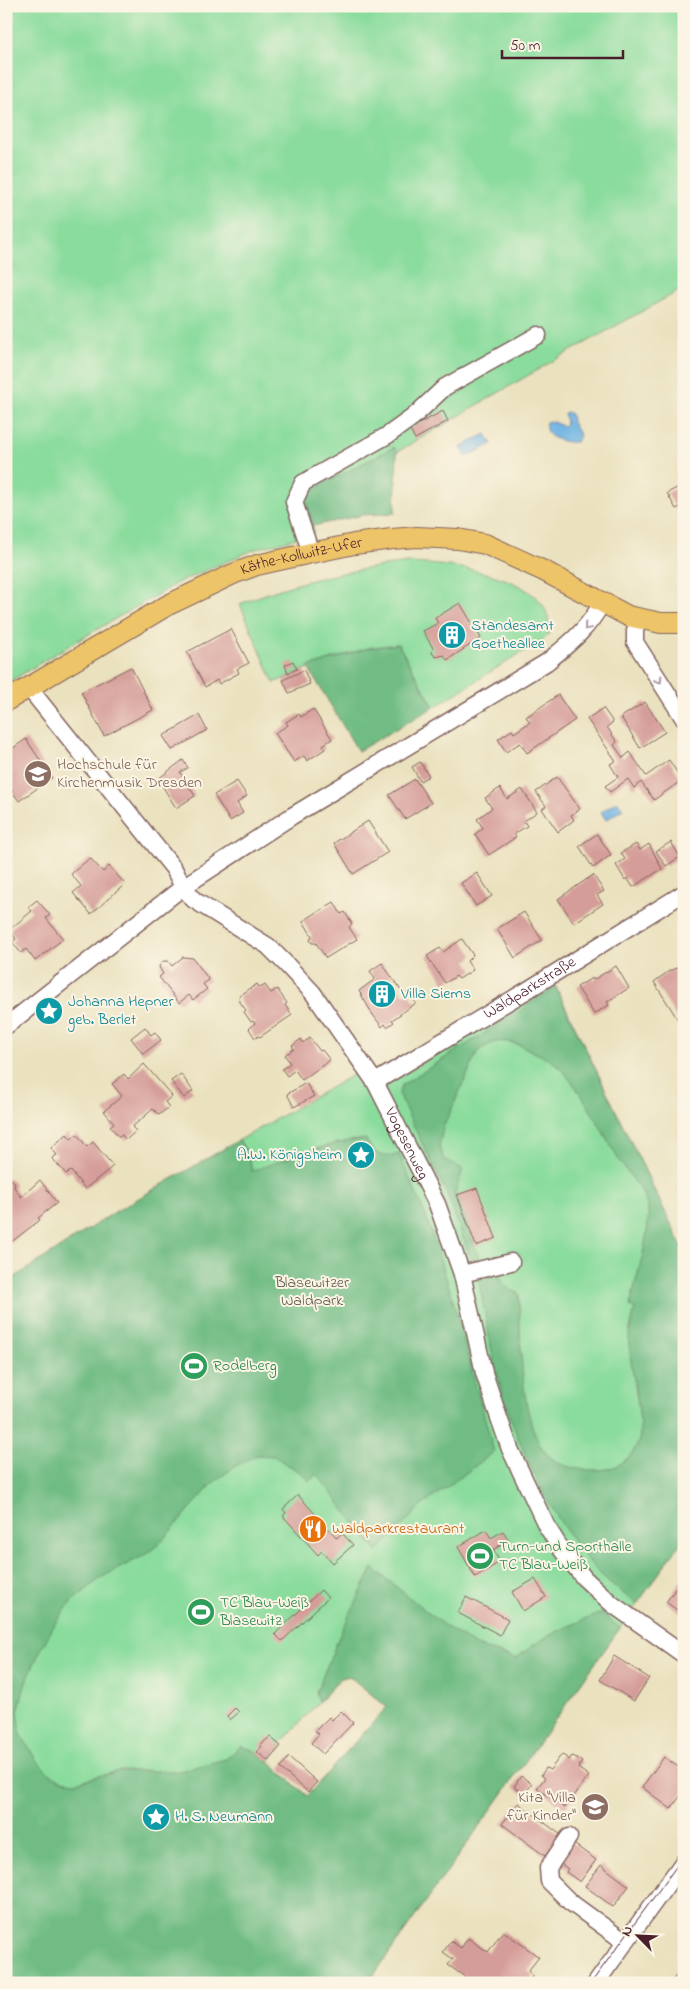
<svg xmlns="http://www.w3.org/2000/svg" width="690" height="1989" viewBox="0 0 690 1989" font-family="'Indie Flower',sans-serif">
<rect width="100%" height="100%" fill="#fcf5e5"/>
<filter id="ink" filterUnits="userSpaceOnUse"><feTurbulence type="fractalNoise" baseFrequency=".02" numOctaves="2"/><feDisplacementMap in="SourceGraphic" scale="10" xChannelSelector="R" yChannelSelector="G"/><feConvolveMatrix kernelMatrix="1 2 1 2 8 2 1 2 1" color-interpolation-filters="sRGB"/></filter>
<filter id="wash" filterUnits="userSpaceOnUse"><feTurbulence type="fractalNoise" baseFrequency=".0096" numOctaves="4" result="noise"/><feDisplacementMap in="SourceGraphic" scale="20" xChannelSelector="R" yChannelSelector="G"/><feGaussianBlur stdDeviation="1.12" result="paint"/><feColorMatrix in="noise" values="0 0 0 0 0 0 0 0 0 0 0 0 0 0 0 0 0 1.4 0 .05"/><feComposite in="paint" operator="in"/></filter>
<g filter="url(#wash)">
<rect width="100%" height="100%" fill="#eae1be"/>
<path fill="#8adc9d" stroke="#6a7e64" fill-rule="evenodd" d="M6 6H684V288L551 362 397 452 394 447 306 501 314 533 253 550 179 582 58 652 6 684Z
M408 563C445 564 528 572 546 611 549 618 549 626 549 634L542 640 434 707 398 644C354 649 314 665 274 683L240 604C294 581 349 570 408 563Z
M554 983 684 1251V1538L368 1983H6V1283L115 1212 356 1073 369 1095ZM349 1676 387 1707 307 1796 269 1761 282 1746 280 1744 341 1678Z"/>
<path fill="#6fbc84" stroke="#5c6e58" d="M394 447 397 452 395 513 363 515 313 526 306 501 310 491Z
M398 644 434 707 358 751 308 667 368 648Z
M556 988 684 1251V1538L637 1604C621 1592 604 1579 591 1564 550 1516 515 1441 499 1381 490 1349 486 1316 479 1283L484 1274 498 1272C503 1284 505 1289 519 1293 521 1334 518 1430 550 1457 561 1467 578 1470 593 1470 614 1471 629 1462 638 1443 646 1425 628 1363 629 1338 629 1328 633 1318 635 1309L630 1306C635 1280 653 1228 647 1205 642 1186 628 1175 619 1160 602 1132 578 1081 553 1062 545 1056 534 1053 526 1048 506 1039 493 1038 477 1053L443 1128 439 1147 444 1159 463 1169 455 1193 480 1261H474L470 1256 446 1192 400 1098 399 1092 402 1085Z
M366 1139C372 1155 385 1159 399 1154L425 1214 451 1293 494 1452 420 1507 377 1552 317 1474 309 1481 301 1473 274 1456 257 1455 234 1467 214 1482 159 1544 145 1555 102 1577 71 1602 56 1622 39 1653 26 1682 18 1711 21 1734 36 1760 49 1773 62 1780 75 1782 119 1771H179L226 1759 241 1746 257 1752 307 1796 387 1707 349 1676 341 1678 319 1701 316 1693 341 1632 373 1568 441 1623 474 1645 516 1659C541 1636 570 1625 602 1613L620 1628 368 1983H6V1283L115 1212 239 1140 249 1155 252 1171C289 1158 327 1142 366 1139Z"/>
<path fill="#6cb2e3" stroke="#5b6887" d="M567 412 571 414 572 422 580 436 576 442C564 443 542 438 546 422L550 421 563 426 566 423 564 413Z
M486 434 492 444 466 457 461 447Z
M617 801 623 809 606 820 601 812Z"/>
<g id="blocks">
<path fill="#d59d99" d="M443 411 448 421 415 439 409 429Z
M684 475V505L676 509 667 493 681 486 677 479Z
M460 603 481 638 447 660 444 655 436 657 432 653 433 648 423 631 438 623 435 618Z
M231 629 249 663 237 669 239 673 219 684 217 680 205 687 187 652Z
M293 661 297 669 288 673 285 665Z
M131 667 153 710 104 736 81 692Z
M304 670 310 684 289 693 283 680Z
M558 695 575 720 527 753 520 743 506 752 498 739 512 730 514 733 530 722 526 717Z
M645 702 665 732 640 748 621 717Z
M603 708 613 722 607 727 617 742 614 745 623 758 630 752 646 776 669 760 682 780 654 800 641 782 634 788 628 779 610 792 605 786 618 777 610 764 616 761 587 719Z
M313 709 332 739 323 745 325 749 307 761 304 756 294 762 275 733 288 725 286 722 299 714 301 717Z
M199 715 207 730 172 750 163 736Z
M26 739 52 778 19 801 6 783V753Z
M183 760 188 768 180 772 195 796 176 808 158 779Z
M420 762 429 776 420 781 412 767Z
M557 777 580 809 571 815 574 820 558 832 542 809 546 806 536 792Z
M415 779 431 803 405 819 389 795Z
M237 781 247 796 237 803 243 813 230 821 214 795Z
M500 788 507 799 522 789 537 812 524 821 527 826 514 834 516 837 489 855 475 834 483 828 477 819 492 808 485 798Z
M368 821 388 852 353 874 334 843Z
M597 834 611 855 593 868 579 846Z
M671 842 680 857 666 866 656 851Z
M636 844 640 850 649 844 662 869 633 887 627 878 625 880 616 865 625 859 621 853Z
M90 858 103 872 109 866 125 884 91 914 73 893 81 886 71 874Z
M477 873 492 896 476 906 461 883Z
M593 875 604 891 597 895 603 904 574 923 558 899Z
M37 900 50 915 46 918 63 939 35 961 26 949 21 953 12 942 16 939 9 930 32 911 28 907Z
M334 902 341 914 345 912 352 924 349 927 357 939 326 958 316 943H312L310 940 312 936 303 921Z
M524 912 542 940 515 958 497 929Z
M462 939 473 955 467 961 473 970 459 979 456 976 445 983 427 956 440 948 443 952Z
M183 957 193 958 209 980 203 984 207 989 193 1000 189 995 179 1003 159 977 163 974 159 967 161 963 164 961H168L172 966Z
M382 963 404 995 408 992 416 1003 392 1020 394 1022 387 1027 385 1024 382 1027 373 1015 359 991 375 979 370 971Z
M684 965V1025L682 1026 654 982 669 971Z
M616 966 629 988 607 1002 609 1005 594 1014 577 987 592 978 593 980Z
M257 984 260 988 265 985 271 993 277 989 287 1003 285 1005 292 1015 260 1037 259 1036 255 1038 249 1029 255 1023 253 1021 251 1022 244 1012 246 1010 240 1002 239 996Z
M145 1027 151 1035 155 1032 161 1040 143 1054 131 1038Z
M310 1038 320 1051 322 1050 330 1060 302 1080 295 1070 287 1076 282 1069 290 1063 285 1055 294 1049 292 1046 301 1039 303 1043Z
M144 1064 172 1096 165 1102 169 1107 159 1115 153 1109 132 1127 136 1131 126 1140 122 1135 119 1137 110 1126 114 1123 104 1111 122 1096 112 1084 124 1074 128 1079Z
M181 1074 193 1091 184 1098 171 1081Z
M306 1083 314 1096 294 1107 287 1094Z
M67 1134 71 1139 77 1134 87 1147 93 1142 113 1166 85 1189 71 1171 66 1174 52 1158 57 1155 51 1148Z
M6 1178 11 1179 15 1183 14 1187 21 1197 40 1180 57 1203 38 1218 40 1220 6 1246Z
M477 1188 496 1238 476 1246 457 1195Z
M298 1495 337 1538 342 1533 353 1545 333 1563 322 1551 318 1555 283 1516 286 1513 283 1509Z
M486 1530 491 1538 503 1531 509 1540 493 1550 500 1562 475 1577 458 1547Z
M684 1577V1615L666 1602Z
M535 1579 546 1597 523 1611 512 1592Z
M321 1590 328 1598 282 1641 275 1634Z
M466 1597 508 1619 500 1635 458 1613Z
M614 1656 649 1678 634 1701 600 1680Z
M235 1708 239 1712 230 1720 227 1716Z
M341 1711 353 1723 323 1754 311 1743 319 1734 315 1731 329 1717 332 1720Z
M270 1737 281 1746 268 1761 257 1752 262 1746 260 1745Z
M562 1754 569 1760 572 1756 575 1757 582 1762 578 1768 589 1776 565 1808 537 1788 545 1778 541 1775 546 1768 550 1770Z
M289 1757 317 1782 308 1792 280 1768Z
M664 1757 684 1771V1791L671 1809 642 1787Z
M521 1776 532 1784 524 1794 514 1787Z
M518 1803 561 1835 545 1856 502 1824Z
M571 1842 596 1860 580 1882 566 1872 568 1869 557 1861Z
M601 1865 629 1886 613 1907 585 1886Z
M503 1931 539 1957 528 1971 533 1975 528 1983H467L463 1980 465 1977 448 1965 453 1959 443 1952 451 1941 461 1948 468 1938 488 1952Z
M684 1964V1983H671Z"/>
</g>
</g>
<g filter="url(#ink)">
<use href="#blocks" fill-opacity="0" stroke="#82635e" stroke-width="1"/>
<g fill="none" stroke-linecap="round" stroke-linejoin="round">
<defs>
<g id="minor">
<path d="M311 553 294 502 303 483 388 435 413 417 445 387 538 335"/>
<path d="M638 619 635 631V642L684 719"/>
<path id="s1" d="M29 688 174 869 183 887 194 900 268 946 285 963 313 993 375 1082 437 1204 462 1274 484 1373 498 1415 510 1449 546 1525 561 1549 584 1578 612 1604 684 1655"/>
<path d="M6 1026 183 887 292 816 547 662C570 643 587 630 602 603"/>
<path id="s2" d="M375 1082 526 991 684 893"/>
<path d="M462 1274 511 1262"/>
<path d="M569 1837 548 1868 549 1881 570 1902 625 1942"/>
<path d="M596 1983 684 1861"/>
</g>
<g id="major">
<path id="s3" d="M6 701 168 605 233 574 257 565 311 553 354 544 392 539 417 537 458 539 485 544 544 571 628 616 661 623H684"/>
</g>
</defs>
<use href="#minor" stroke="#82635e" stroke-width="19"/>
<use href="#major" stroke="#82635e" stroke-width="22"/>
<use href="#minor" stroke="#fff" stroke-width="16"/>
<use href="#major" stroke="#eec469" stroke-width="20"/>
<path stroke="#4a1f2b" stroke-width="1" d="M591 1983 684 1856"/>
</g>
<defs><path id="oneway-chevron" d="M-2-3.5L2.5 0L-2 3.5" fill="none" stroke-width="1.6" stroke-linecap="round" stroke-linejoin="round" transform="scale(1.25)"/></defs>
<g stroke="#ae9aa0">
<use href="#oneway-chevron" transform="translate(587 627) rotate(130)"/>
<use href="#oneway-chevron" transform="translate(659 680) rotate(57)"/>
</g>
</g>
<defs>
<symbol id="building-disc" viewBox="-11 -11 22 22"><circle r="9.5" fill="#0f9aa8" stroke="#fcf5e5"/><path d="M-4-6H4V6H1V3H-1V6H-4ZM-2.5-4.3h1.7v1.8h-1.7ZM.8-4.3h1.7v1.8H.8ZM-2.5-1h1.7V.8h-1.7ZM.8-1h1.7V.8H.8Z" fill="#fff"/></symbol>
<symbol id="university-disc" viewBox="-11 -11 22 22"><circle r="9.5" fill="#8d6e63" stroke="#fcf5e5"/><path d="M0-5L7-2L0 1L-7-2ZM-4 1L0 2.5L4 1V4Q0 6-4 4Z" fill="#fff"/></symbol>
<symbol id="sight-disc" viewBox="-11 -11 22 22"><circle r="9.5" fill="#0f9aa8" stroke="#fcf5e5"/><path d="M0-6L1.8-2.2L6-1.7L2.9 1.2L3.7 5.4L0 3.3L-3.7 5.4L-2.9 1.2L-6-1.7L-1.8-2.2Z" fill="#fff"/></symbol>
<symbol id="stadium-disc" viewBox="-11 -11 22 22"><circle r="9.5" fill="#2e9e5b" stroke="#fcf5e5"/><path d="M0-5a6.5 5 0 1 0 0 10a6.5 5 0 1 0 0-10ZM-3.5-1.8h7v3.6h-7Z" fill="#fff"/></symbol>
<symbol id="restaurant-disc" viewBox="-11 -11 22 22"><circle r="9.5" fill="#e8710a" stroke="#fcf5e5"/><path d="M-5-6h1v4h1v-4h1v4h1v-4h1v5L-1.5 .5V6h-2V.5L-5-1ZM5-6V6H3V1.5H1.5Q1.5-4 5-6Z" fill="#fff"/></symbol>
<symbol id="school-disc" viewBox="-11 -11 22 22"><circle r="9.5" fill="#8d6e63" stroke="#fcf5e5"/><path d="M0-5L7-2L0 1L-7-2ZM-4 1L0 2.5L4 1V4Q0 6-4 4Z" fill="#fff"/></symbol>
</defs>
<g fill-rule="evenodd">
<use href="#building-disc" x="436" y="619" width="32" height="32"/>
<use href="#university-disc" x="22" y="758" width="32" height="32"/>
<use href="#building-disc" x="366" y="978" width="32" height="32"/>
<use href="#sight-disc" x="33" y="995" width="32" height="32"/>
<use href="#sight-disc" x="345" y="1139" width="32" height="32"/>
<use href="#stadium-disc" x="178" y="1350" width="32" height="32"/>
<use href="#restaurant-disc" x="297" y="1513" width="32" height="32"/>
<use href="#stadium-disc" x="464" y="1540" width="32" height="32"/>
<use href="#stadium-disc" x="185" y="1596" width="32" height="32"/>
<use href="#school-disc" x="579" y="1791" width="32" height="32"/>
<use href="#sight-disc" x="140" y="1801" width="32" height="32"/>
</g>
<g text-anchor="middle" dominant-baseline="central" stroke-width="4" stroke-linejoin="round" paint-order="stroke">
<g font-size="16" fill="#4a1f2b" stroke="#fcf5e5">
<text stroke="none"><textPath href="#s3" startOffset="331">Käthe-Kollwitz-Ufer</textPath></text>
<text stroke="none"><textPath href="#s2" startOffset="181">Waldparkstraße</textPath></text>
<text stroke="none"><textPath href="#s1" startOffset="599">Vogesenweg</textPath></text>
</g>
<g font-size="16" fill="#0d838f" stroke="#fcf5e5" text-anchor="start">
<text x="471" y="626">Standesamt<tspan x="471" dy="18">Goetheallee</tspan></text>
<text x="401" y="994">Villa Siems</text>
<text x="68" y="1002">Johanna Hepner<tspan x="68" dy="18">geb. Berlet</tspan></text>
<text x="342" y="1155" text-anchor="end">A.W. Königsheim</text>
<text x="175" y="1817">H. S. Neumann</text>
</g>
<g font-size="16" fill="#785e54" stroke="#fcf5e5" text-anchor="start">
<text x="57" y="765">Hochschule für<tspan x="57" dy="18">Kirchenmusik Dresden</tspan></text>
<text x="576" y="1798" text-anchor="end">Kita "Villa<tspan x="576" dy="18">für Kinder"</tspan></text>
</g>
<g font-size="16" fill="#5d584d" stroke="#fcf5e5">
<text x="312" y="1283">Blasewitzer<tspan x="312" dy="18">Waldpark</tspan></text>
</g>
<g font-size="16" fill="#27864d" stroke="#fcf5e5" text-anchor="start">
<text x="213" y="1366">Rodelberg</text>
<text x="499" y="1547">Turn-und Sporthalle<tspan x="499" dy="18">TC Blau-Weiß</tspan></text>
<text x="220" y="1603">TC Blau-Weiß<tspan x="220" dy="18">Blasewitz</tspan></text>
</g>
<g font-size="16" fill="#c56008" stroke="#fcf5e5" text-anchor="start">
<text x="332" y="1529">Waldparkrestaurant</text>
</g>
</g>
<rect width="690" height="1989" fill="none" stroke="#fcf5e5" stroke-width="25"/>
<g transform="translate(638 1936) rotate(294)" stroke="#fcf5e5" stroke-width="4" paint-order="stroke">
<path d="M0-4L9 19L0 12L-9 19Z" fill="#4a1f2b"/>
<text y="-8" font-size="14" font-weight="bold" text-anchor="middle" fill="#4a1f2b">N</text>
</g>
<path d="M502 50v8h121v-8" fill="none" stroke="#4a1f2b" stroke-width="2.5"/>
<text x="510" y="50" font-size="15" fill="#4a1f2b" stroke="#fcf5e5" stroke-width="4" paint-order="stroke">50 m</text>
</svg>
